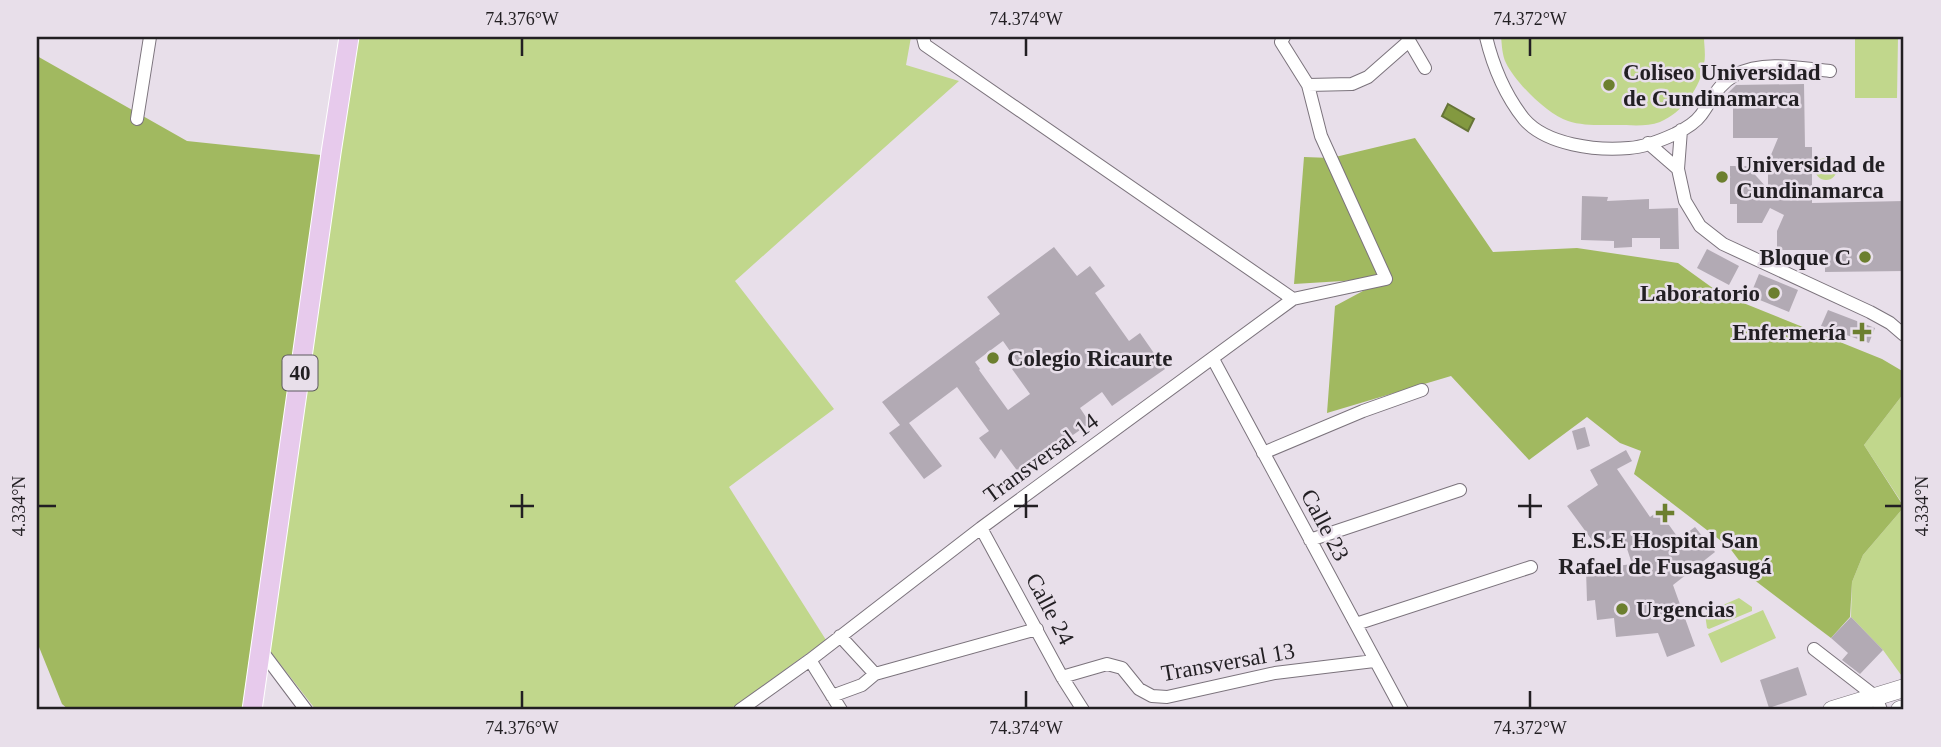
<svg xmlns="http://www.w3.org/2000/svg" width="1941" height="747" viewBox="0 0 1941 747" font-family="'Times New Roman',serif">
<rect width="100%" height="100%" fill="#e8dfea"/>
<path fill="#c1d78c" d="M358 37H911L906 65 959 81 735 281 834 409 729 487 826 640 729 710H316L270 651 342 132Z
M1501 37H1704C1704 45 1706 55 1704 64 1701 87 1682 113 1660 122 1647 127 1630 125 1617 125 1601 125 1583 126 1568 121 1548 115 1515 82 1506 63 1502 55 1502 45 1501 37Z
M1855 37H1898L1897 98H1855Z
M1815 169a11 11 0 1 1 22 0a11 11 0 1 1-22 0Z
M1904 393V506L1864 445Z
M1904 507V679L1883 650 1851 617 1852 582 1863 555Z
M1739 598 1752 607V611L1709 629 1707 628 1705 614 1707 612Z
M1763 610 1776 638 1721 663 1708 634Z"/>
<path fill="#a1b960" d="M37 56 187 141 321 155 242 710H69L62 704 37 642Z
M1415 138 1493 252 1577 248 1678 263 1721 294 1882 359 1904 372V393L1864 445 1904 507 1863 555 1852 582 1850 617 1831 638 1753 579 1729 547 1634 474 1641 451 1620 443 1587 417 1529 460 1451 376 1327 413 1335 306 1376 284 1375 279 1294 284 1304 157 1331 158Z"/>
<path fill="#839940" stroke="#667437" stroke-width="2" d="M1448 104 1474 119 1468 131 1442 116Z"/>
<path fill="#b2aab4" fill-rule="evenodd" d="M1804 84 1805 147H1812V203L1904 201V271L1825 272V250H1777V231L1784 215 1770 208 1762 223H1737V204H1730V166H1747L1768 189V162L1778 138H1733V103H1723V98L1736 85Z
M1582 196 1608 197 1607 201 1649 199V209L1678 208 1679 249H1660V238H1632V247L1614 248V241L1581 240Z
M1054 247 1077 276 1090 266 1105 286 1095 293 1129 341 1140 333 1165 369 1112 406 1102 392 1080 408 1090 423 1019 473 1001 449 995 459 979 438 989 431 957 387 909 423 942 466 924 479 889 433 900 425 882 402 1000 314 987 297ZM1003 341 1019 364 1012 369 1030 394 1008 410 979 370 980 369 975 362Z
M1707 249 1739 266 1729 285 1697 268Z
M1759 274 1798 290 1789 312 1750 296Z
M1828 310 1875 328 1869 343 1821 326Z
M1585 427 1590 446 1577 450 1572 431Z
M1626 450 1632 461 1617 469 1650 517 1659 511 1679 539 1695 527 1715 552 1673 585 1695 646 1667 657 1658 633 1616 637 1614 618 1597 620 1595 600 1587 601 1586 570 1632 564 1621 530 1597 547 1567 506 1598 485 1590 470Z
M1851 617 1883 650 1860 674 1842 660 1848 653 1831 638Z
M1798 667 1807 695 1769 708 1760 680Z"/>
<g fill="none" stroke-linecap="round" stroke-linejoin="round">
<defs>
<path id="street" d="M923 37 925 45 1293 299
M1407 37 1425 68
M1486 37C1493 66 1505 95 1524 119 1546 145 1597 151 1629 148 1644 147 1662 140 1675 134 1683 130 1696 122 1701 115 1713 99 1716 86 1735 75 1763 60 1801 68 1830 71
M1308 85 1352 84 1368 77 1409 41
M137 119 150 37
M1681 130 1678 169 1685 201 1700 226 1723 244 1870 312 1890 323 1904 335
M1648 143 1678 169
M1213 359 1402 710
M1263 453 1363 411 1422 390
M981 528 1062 677 1083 710
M1310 540 1460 490
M1356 624 1531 567
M840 636 875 674
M1814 649 1876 697 1881 710
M261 650 306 710
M810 660 841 710
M1062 677 1107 664 1122 668 1139 689 1152 696 1167 697 1275 673 1374 661
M832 696 862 685 875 674 1037 629
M740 710 810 660 981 528 1293 299 1386 279 1321 136 1308 85 1281 42 1284 37"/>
<path id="secondary" d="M1832 710 1904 688
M1900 710 1904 709"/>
<path id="primary" d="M252 710 331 153 349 37"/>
</defs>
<use href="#street" stroke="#7b737c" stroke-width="14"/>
<use href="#secondary" stroke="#7b737c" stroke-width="19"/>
<use href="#primary" stroke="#fff" stroke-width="21"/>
<use href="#street" stroke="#fff" stroke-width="12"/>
<use href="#secondary" stroke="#fff" stroke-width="18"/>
<use href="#primary" stroke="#e7caec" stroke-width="19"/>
</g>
<path fill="none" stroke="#221f23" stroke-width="2.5" d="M522 38V56M1026 38V56M1530 38V56M522 494V518M1026 494V518M1530 494V518M38 506H56M510 506H534M1014 506H1038M1518 506H1542M1885 506H1902M522 691V708M1026 691V708M1530 691V708"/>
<g fill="#6c7f2f" stroke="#e8dfea" stroke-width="2.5">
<circle cx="1609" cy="85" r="7"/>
<circle cx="1722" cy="177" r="7"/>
<circle cx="1865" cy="257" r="7"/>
<circle cx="1774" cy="293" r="7"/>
<path d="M1858.5 321.5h7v7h7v7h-7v7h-7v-7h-7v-7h7z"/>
<circle cx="993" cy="358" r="7"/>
<path d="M1661.5 502.5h7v7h7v7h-7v7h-7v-7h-7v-7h7z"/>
<circle cx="1622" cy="609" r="7"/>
</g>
<g text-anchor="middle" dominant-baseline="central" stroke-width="5" stroke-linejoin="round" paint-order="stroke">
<rect fill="#e8dfea" stroke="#5d595f" stroke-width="2" x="282.5" y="355.5" width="35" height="35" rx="5"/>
<g font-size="21" font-weight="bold" fill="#221f23">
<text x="300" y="373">40</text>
</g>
<g font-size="23" font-weight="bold" fill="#221f23" stroke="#e8dfea" text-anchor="start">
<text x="1623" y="72">Coliseo Universidad<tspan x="1623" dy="26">de Cundinamarca</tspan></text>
<text x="1736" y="164">Universidad de<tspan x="1736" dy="26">Cundinamarca</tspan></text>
<text x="1851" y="257" text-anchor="end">Bloque C</text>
<text x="1760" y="293" text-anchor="end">Laboratorio</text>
<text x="1846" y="332" text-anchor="end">Enfermería</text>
<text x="1007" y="358">Colegio Ricaurte</text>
<text x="1665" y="540" text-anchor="middle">E.S.E Hospital San<tspan x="1665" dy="26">Rafael de Fusagasugá</tspan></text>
<text x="1636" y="609">Urgencias</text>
</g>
<g font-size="23" fill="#221f23" stroke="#e8dfea">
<text transform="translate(1041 458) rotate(-36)">Transversal 14</text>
<text transform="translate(1325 525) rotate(62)">Calle 23</text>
<text transform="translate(1050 609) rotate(62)">Calle 24</text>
<text transform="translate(1228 662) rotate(-10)">Transversal 13</text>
</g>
</g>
<rect width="1941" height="747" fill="none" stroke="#e8dfea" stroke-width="77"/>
<rect x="38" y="38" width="1864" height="670" fill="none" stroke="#221f23" stroke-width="2.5"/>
<g font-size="18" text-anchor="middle" fill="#221f23">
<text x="522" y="25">74.376°W</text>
<text x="1026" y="25">74.374°W</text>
<text x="1530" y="25">74.372°W</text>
<text transform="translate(19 506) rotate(-90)" y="6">4.334°N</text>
<text transform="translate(1922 506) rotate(-90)" y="6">4.334°N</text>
<text x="522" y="734">74.376°W</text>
<text x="1026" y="734">74.374°W</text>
<text x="1530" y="734">74.372°W</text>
</g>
</svg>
